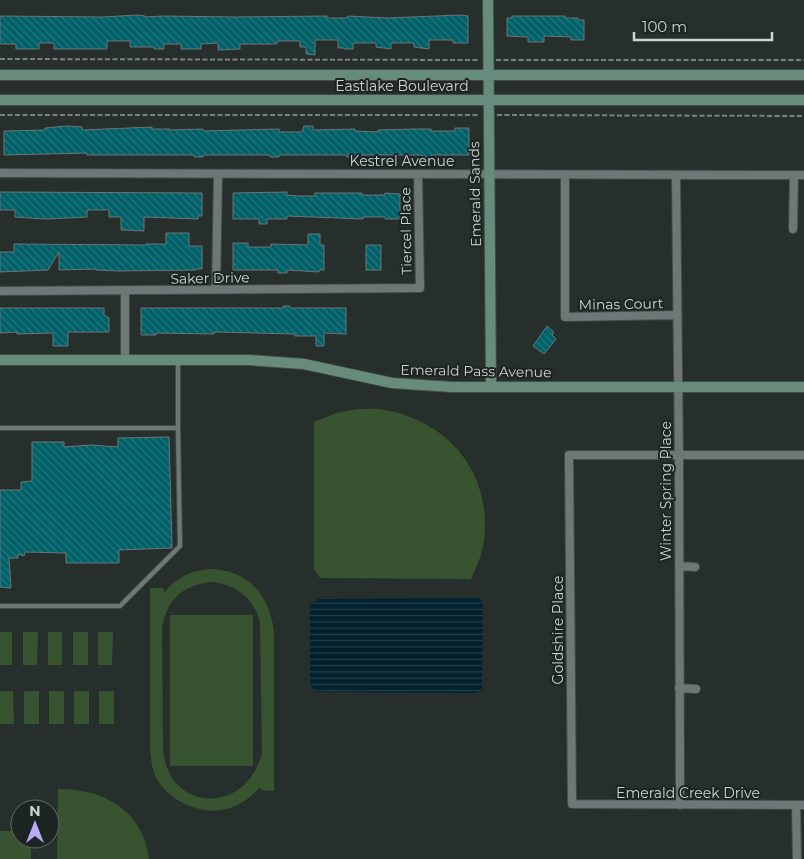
<svg xmlns="http://www.w3.org/2000/svg" width="804" height="859" viewBox="0 0 804 859" font-family="Montserrat,sans-serif">
<defs>
<pattern id="water-rules" width="6" height="5" patternUnits="userSpaceOnUse" patternTransform="scale(1.25)"><rect width="6" height="5" fill="#00212d"/><path d="M0 2.5h6" fill="none" stroke="#24404b"/></pattern>
<pattern id="building-back-hatch" width="6" height="6" patternUnits="userSpaceOnUse" patternTransform="scale(1.25)"><rect width="6" height="6" fill="#006068"/><path d="M-1 5l2 2M0 0l6 6M5-1l2 2" fill="none" stroke="#24767d"/></pattern>
</defs>
<rect width="100%" height="100%" fill="#272f2d"/>
<path fill="#385330" fill-rule="evenodd" d="M358 409C367 409 377 408 385 410 448 421 492 473 484 539 483 553 477 566 471 579L320 578 314 569V422L336 413Z
M208 569C247 569 270 594 274 632V791L261 790 260 787C253 795 245 802 235 806 208 819 167 803 155 775 151 766 151 757 150 748V588H163L164 593C176 578 188 572 208 569ZM213 582C237 585 253 598 260 622L262 753C246 816 167 813 163 748L162 627C167 599 184 584 213 582Z
M170 615H253V766H170Z
M0 632H12V665H0Z
M23 632H38L37 665H23Z
M48 632H62V665H48Z
M73 632H88V665H73Z
M98 632H113L112 665H98Z
M0 691H13L14 724H0Z
M24 691H39V724H24Z
M49 691H64V724H49Z
M74 691H89V724H74Z
M99 691H114V724H99Z
M58 789C104 789 143 810 149 859H57Z
M0 831H20V839H31V859H0Z"/>
<path fill="url(#water-rules)" d="M479 598 483 604 482 688 477 693 316 692 310 685V605L318 599Z"/>
<path fill="url(#building-back-hatch)" stroke="#6c7576" d="M137 15 145 16V17L163 16 235 17 327 16V18H346L348 16 387 18 460 15 468 16V43H453V40H429V49L414 47V43H391V49L376 47V43H353V49H344V48H338V40H315V55L306 54V47H300V41H277V44H240V49L218 50V43L201 44V49H181V44H164V49H154V47H130V41H107V49H54V43H39V49H16V44H0V16L102 17Z
M512 16H565V18H578V20H584V40H571V37L544 36V42H528V37L507 36V18H512Z
M67 126 82 127V130L152 127V129H170V130L203 129V131L279 129V132H302L304 126H313V130L355 129V131L378 132V130L415 129H431V131H455V128H469V155H431V157H422V155H355V157H347V155H279V157H270V155H203V157H194V155H87V153L4 155V131L45 130V128Z
M0 192 202 193V216H198V219L144 217V231L121 230V217H109V210H87V217L46 219 15 217V210H0Z
M287 192V195L298 196H315V193H362V195H385V193L400 194V219H385V217H363V219L287 216V219H267V224H259V219H233V193Z
M166 233H189V246H202V269H196V270L118 271 96 270V269L59 270V252L48 270 0 272V252H14V244L146 245V244H166Z
M308 234H320V245H324V270H319V272L287 270V273H278V270H233V243H248V247H271V244L308 245Z
M366 245H381V270H366Z
M283 306H290V308H346V334L324 333V346H316V336H295V334L214 332V334L156 333V335H141V308H283Z
M0 308H104V315L109 318V332H68V346H53V333L17 334V332L0 333Z
M547 326 554 332 552 335 556 339 544 354 533 346Z
M169 437 172 548 119 550V563H66V553L25 552 24 556 18 554V558H9L11 588 0 587V490H21V482L32 481V442H64V447L92 445 118 447V438Z"/>
<g fill="none" stroke-linecap="round" stroke-linejoin="round">
<defs>
<path id="lane" d="M0 428H178V361
M0 606H120L180 546 178 428"/>
<path id="street" d="M0 173 804 175
M565 175V317L677 315
M676 176 679 464 680 805
M793 229 794 175
M216 290 218 174
M0 291 420 288 418 174
M125 291V360
M804 455H569L572 804 804 805
M679 566 695 567
M679 688 696 689
M796 805 797 859"/>
<path id="secondary" d="M488 0 491 387
M0 75H804
M0 100H804
M0 360H249L304 364 392 383 452 387H804"/>
</defs>
<use href="#lane" stroke="#444c4a" stroke-width="6"/>
<use href="#street" stroke="#444c4a" stroke-width="10"/>
<use href="#secondary" stroke="#444c4a" stroke-width="12"/>
<path stroke="#7b8180" stroke-width="2" stroke-dasharray="5 2.5" stroke-linecap="butt" d="M0 59 479 60
M496 60H804
M0 115H480
M497 115 804 116"/>
<use href="#lane" stroke="#6e7775" stroke-width="4"/>
<use href="#street" stroke="#6e7775" stroke-width="8"/>
<use href="#secondary" stroke="#678c7c" stroke-width="10"/>
</g>
<g text-anchor="middle" dominant-baseline="central" stroke-width="4" stroke-linejoin="round" paint-order="stroke">
<g font-size="14" fill="#ced3d2" stroke="#1d2523">
<text x="402" y="86">Eastlake Boulevard</text>
<text x="402" y="161">Kestrel Avenue</text>
<text transform="translate(475 194) rotate(-91)">Emerald Sands</text>
<text transform="translate(406 231) rotate(-91)">Tiercel Place</text>
<text transform="translate(210 278) rotate(-1)">Saker Drive</text>
<text transform="translate(621 304) rotate(-1)">Minas Court</text>
<text transform="translate(476 371) rotate(1)">Emerald Pass Avenue</text>
<text transform="translate(666 491) rotate(-90)">Winter Spring Place</text>
<text transform="translate(558 630) rotate(-90)">Goldshire Place</text>
<text x="688" y="793">Emerald Creek Drive</text>
</g>
</g>
<g transform="translate(35 824)"><circle r="24" fill="#1d2523" stroke="#646b69"/>
<path d="M0-4L9 19L0 12L-9 19Z" fill="#b9abf7"/>
<text y="-8" font-size="14" font-weight="bold" text-anchor="middle" fill="#ced3d2">N</text>
</g>
<path d="M634 32v8h138v-8" fill="none" stroke="#ced3d2" stroke-width="2.5"/>
<text x="642" y="32" font-size="15" fill="#ced3d2" stroke="#1d2523" stroke-width="4" paint-order="stroke">100 m</text>
</svg>
